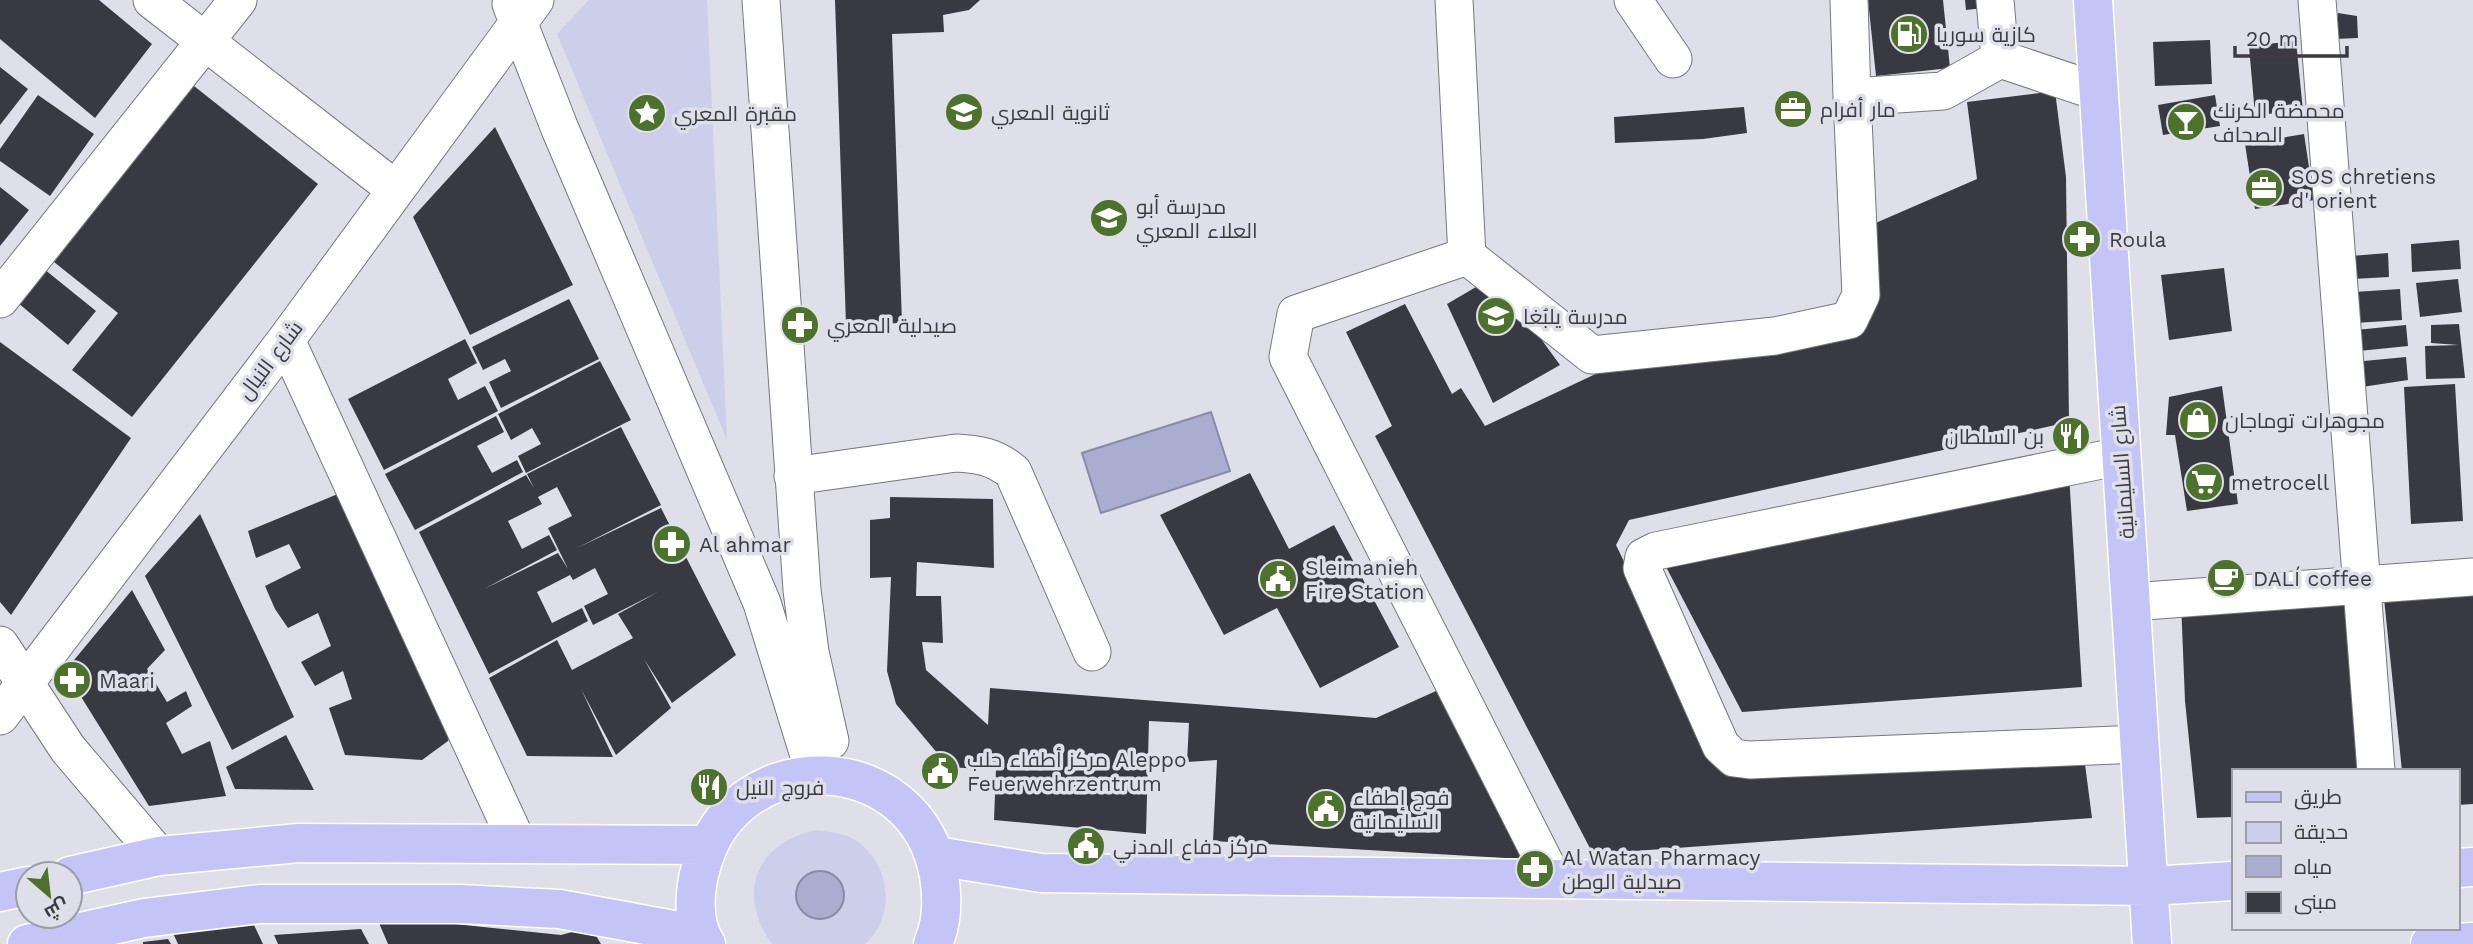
<svg xmlns="http://www.w3.org/2000/svg" width="2473" height="944" viewBox="0 0 2473 944" font-family="'Work Sans',Cairo,sans-serif">
<rect width="100%" height="100%" fill="#dedfe9"/>
<path fill="#ccceea" d="M589 0H707L727 440 557 34Z
M816 830C830 832 846 833 858 842 891 866 896 917 865 944H772C736 893 755 844 816 830Z"/>
<path fill="#aaacd0" stroke="#898aa5" stroke-width="2" d="M1211 412 1230 471 1101 513 1082 453Z
M796 895a24 24 0 1 1 48 0a24 24 0 1 1-48 0Z"/>
<path fill="#393941" fill-rule="evenodd" d="M0 0H99L152 44 95 118 0 39Z
M835 0H980L969 10 943 15 944 32 892 34 902 323 846 325Z
M1868 0H1943L1950 68 1876 76Z
M1965 0H2001V6L1966 10Z
M2338 13 2357 16 2358 38 2335 39Z
M2210 40 2212 84 2155 86 2153 42Z
M2296 41 2303 111 2255 115 2249 46Z
M0 67 28 89 0 125Z
M194 86 318 184 132 417 72 370 118 313 54 262Z
M2055 91 2066 177 2069 422 1629 520 1616 545 1718 756 2083 749 2092 818 1593 854 1375 436 1392 426 1346 332 1405 304 1452 394 1461 388 1485 426 1638 354 1834 331 1871 225 1977 179 1967 102Z
M38 95 94 134 50 196 0 161V149Z
M2215 95 2220 126 2163 135 2158 105Z
M1744 107 1747 133 1703 139 1615 143 1614 117Z
M495 127 573 285 470 335 413 217Z
M2304 134 2314 200 2255 209 2245 144Z
M0 187 29 210 0 246Z
M2459 240 2461 269 2412 272 2411 244Z
M2388 253 2389 277 2353 279 2351 256Z
M2224 268 2232 331 2169 340 2161 275Z
M44 269 96 311 68 345 17 302Z
M2458 279 2462 312 2420 317 2416 283Z
M1476 287 1512 299 1560 365 1493 403 1447 304Z
M2400 289 2402 320 2355 323 2354 292Z
M569 299 599 359 501 408 489 382 511 371 505 359 483 370 472 347Z
M2459 324 2465 378 2426 379 2425 346 2459 345 2431 343V325Z
M2406 325 2408 346 2359 351 2356 330Z
M465 339 477 363 448 379 458 400 485 386 498 411 384 470 348 399Z
M0 342 131 438 11 615 0 602Z
M2406 357 2408 380 2362 387 2364 361Z
M600 361 631 420 526 473 518 456 541 444 532 428 511 440 498 414Z
M2455 384 2463 521 2411 524 2404 387Z
M2222 386 2238 504 2187 511 2175 435H2166L2169 397Z
M496 416 504 432 477 446 492 473 517 460 523 472 415 530 385 474Z
M621 427 661 505 577 548 661 508 736 655 672 703 644 659 671 708 616 755 581 689 613 757 527 756 489 678 557 640 572 670 633 638 618 614 658 592 593 625 584 606 608 594 595 568 573 580 570 575 537 592 552 623 582 608 588 621 489 674 419 532 526 475 534 488 527 474ZM557 487 572 516 548 528 568 569 558 553 484 589 557 550 549 535 522 549 508 521 542 504 538 497Z
M1250 473 1289 549 1334 525 1399 647 1320 688 1277 608 1224 635 1160 515Z
M2069 474 2082 687 1742 712 1664 563Z
M350 489 454 727 448 741 422 760 345 755 329 708 352 699 343 671 315 686 301 662 331 646 318 613 288 628 275 609 265 586 301 568 289 544 256 558 248 531Z
M890 497 993 499 994 568 917 562 916 596H941L943 643 922 642 926 670 988 725 990 688 1376 718 1436 691 1522 859 1213 841 1217 760 1187 762 1189 723 1149 721 1146 834 994 820 996 770 949 767 896 704 887 671 891 577 870 578V520L890 518Z
M200 514 294 717 232 750 145 576Z
M2473 582V804L2457 805V771H2402L2383 589Z
M132 590 165 650 147 669 167 702 186 691 192 706 166 723 182 754 210 741 226 796 149 806 65 671Z
M2354 590 2367 771H2233V817L2197 818 2185 701 2181 602Z
M286 735 314 790 235 789 226 767Z
M435 922 561 935 591 927 601 944H388L379 923Z
M253 923 263 944H178L171 929Z
M361 929 369 944H278L274 935Z
M168 939 171 944H143V942Z"/>
<g fill="none" stroke-linecap="round" stroke-linejoin="round">
<defs>
<path id="minor" d="M152 0 395 189
M761 0 802 590 810 652 830 741
M1454 0 1467 256 1592 355 1775 336 1849 320 1861 295 1852 97
M1633 0 1673 59
M1849 0 1852 97 1943 91 2000 59
M1995 0 2000 59 2099 92
M2317 0 2376 771
M511 4 560 129 762 603 815 775
M1467 256 1296 314 1288 357 1553 879
M0 299 238 0
M286 340 517 842
M2121 456 1656 551 1644 557 1642 568 1721 746 1734 758 1750 760 2140 744
M793 476 956 453C979 454 995 457 1013 472L1092 652
M2131 602 2473 577
M0 645 68 749 159 856
M0 716 286 340 535 0"/>
<path id="major" d="M2093 0 2152 944
M936 856 1041 873 2150 886 2233 881
M2457 868 2473 867
M70 876 159 856 299 843 707 845
M0 892 28 886
M27 944 144 918 260 904H460L559 909 700 935
M706 944C692 923 694 891 701 867 734 741 917 746 939 876 943 899 942 923 933 944
M2430 944 2473 942"/>
</defs>
<use href="#minor" stroke="#76777f" stroke-width="39"/>
<use href="#major" stroke="#fff" stroke-width="41"/>
<use href="#minor" stroke="#fff" stroke-width="37"/>
<use href="#major" stroke="#c4c4f7" stroke-width="38"/>
</g>
<defs>
<symbol id="fuel-disc" viewBox="-11 -11 22 22"><circle r="9.5" fill="#4d722c" stroke="#dedfe9"/><path d="M-5.5-6h7V0h2V4h1.3V-2.5L3-4.5l.8-.8L6-3V5H2.5V1h-1V6h-7ZM-4.2-4.7v3.2H.2V-4.7Z" fill="#fff"/></symbol>
<symbol id="office-disc" viewBox="-11 -11 22 22"><circle r="9.5" fill="#4d722c" stroke="#dedfe9"/><path d="M-6-3h4V-5.5h4V-3h4V5H-6ZM-1-4.5V-3h2v-1.5ZM-6 0V1H6V0Z" fill="#fff"/></symbol>
<symbol id="school-disc" viewBox="-11 -11 22 22"><circle r="9.5" fill="#4d722c" stroke="#dedfe9"/><path d="M0-5L7-2L0 1L-7-2ZM-4 1L0 2.5L4 1V4Q0 6-4 4Z" fill="#fff"/></symbol>
<symbol id="sight-disc" viewBox="-11 -11 22 22"><circle r="9.5" fill="#4d722c" stroke="#dedfe9"/><path d="M0-6L1.8-2.2L6-1.7L2.9 1.2L3.7 5.4L0 3.3L-3.7 5.4L-2.9 1.2L-6-1.7L-1.8-2.2Z" fill="#fff"/></symbol>
<symbol id="bar-disc" viewBox="-11 -11 22 22"><circle r="9.5" fill="#4d722c" stroke="#dedfe9"/><path d="M-6-5H6L.8 .8V4.5H3.5V6h-7V4.5H-.8V.8Z" fill="#fff"/></symbol>
<symbol id="pharmacy-disc" viewBox="-11 -11 22 22"><circle r="9.5" fill="#4d722c" stroke="#dedfe9"/><path d="M-2-6h4v4h4v4h-4v4h-4v-4h-4v-4h4Z" fill="#fff"/></symbol>
<symbol id="shop-disc" viewBox="-11 -11 22 22"><circle r="9.5" fill="#4d722c" stroke="#dedfe9"/><path d="M-5-2.5h2.3a2.7 3.5 0 0 1 5.4 0H5L5.5 6h-11ZM-1.5-2.5h3a1.5 2.3 0 0 0-3 0Z" fill="#fff"/></symbol>
<symbol id="restaurant-disc" viewBox="-11 -11 22 22"><circle r="9.5" fill="#4d722c" stroke="#dedfe9"/><path d="M-5-6h1v4h1v-4h1v4h1v-4h1v5L-1.5 .5V6h-2V.5L-5-1ZM5-6V6H3V1.5H1.5Q1.5-4 5-6Z" fill="#fff"/></symbol>
<symbol id="supermarket-disc" viewBox="-11 -11 22 22"><circle r="9.5" fill="#4d722c" stroke="#dedfe9"/><path d="M-6-5.5h2.5l.6 2H6L4.5 2H-2.5L-4.4-4H-6ZM-1.5 3.2a1.3 1.3 0 1 0 .1 0ZM3 3.2a1.3 1.3 0 1 0 .1 0Z" fill="#fff"/></symbol>
<symbol id="cafe-disc" viewBox="-11 -11 22 22"><circle r="9.5" fill="#4d722c" stroke="#dedfe9"/><path d="M-5.5-4.5H6V0H3Q3 3.5 0 3.5H-2.5Q-5.5 3.5-5.5 0ZM3-3.2v2h1.7v-2ZM-6 4.5H4V6H-6Z" fill="#fff"/></symbol>
<symbol id="civic-disc" viewBox="-11 -11 22 22"><circle r="9.5" fill="#4d722c" stroke="#dedfe9"/><path d="M-.6-6.5H3V-4.5H.6V-3L4-1V1h2V6H-6V1h2V-1L-.6-3ZM-1.2 2.5V6h2.4V2.5Z" fill="#fff"/></symbol>
</defs>
<g fill-rule="evenodd">
<use href="#fuel-disc" x="1887" y="12" width="44" height="44"/>
<use href="#office-disc" x="1771" y="87" width="44" height="44"/>
<use href="#school-disc" x="942" y="90" width="44" height="44"/>
<use href="#sight-disc" x="625" y="91" width="44" height="44"/>
<use href="#bar-disc" x="2164" y="100" width="44" height="44"/>
<use href="#office-disc" x="2242" y="166" width="44" height="44"/>
<use href="#school-disc" x="1087" y="196" width="44" height="44"/>
<use href="#pharmacy-disc" x="2060" y="217" width="44" height="44"/>
<use href="#school-disc" x="1474" y="294" width="44" height="44"/>
<use href="#pharmacy-disc" x="778" y="303" width="44" height="44"/>
<use href="#shop-disc" x="2176" y="398" width="44" height="44"/>
<use href="#restaurant-disc" x="2049" y="414" width="44" height="44"/>
<use href="#supermarket-disc" x="2182" y="460" width="44" height="44"/>
<use href="#pharmacy-disc" x="650" y="522" width="44" height="44"/>
<use href="#cafe-disc" x="2204" y="556" width="44" height="44"/>
<use href="#civic-disc" x="1256" y="557" width="44" height="44"/>
<use href="#pharmacy-disc" x="50" y="658" width="44" height="44"/>
<use href="#civic-disc" x="918" y="749" width="44" height="44"/>
<use href="#restaurant-disc" x="687" y="765" width="44" height="44"/>
<use href="#civic-disc" x="1304" y="787" width="44" height="44"/>
<use href="#civic-disc" x="1064" y="824" width="44" height="44"/>
<use href="#pharmacy-disc" x="1513" y="847" width="44" height="44"/>
</g>
<g text-anchor="middle" dominant-baseline="central" stroke-width="7" stroke-linejoin="round" paint-order="stroke">
<g font-size="21" fill="#3c3c40" stroke="#dedfe9" text-anchor="start">
<text x="1936" y="34">كازية سوريا</text>
<text x="1820" y="109">مار أفرام</text>
<text x="2213" y="110">محمضة الكرنك<tspan x="2213" dy="24">الصحاف</tspan></text>
<text x="991" y="112">ثانوية المعري</text>
<text x="674" y="113">مقبرة المعري</text>
<text x="2291" y="176">SOS chretiens<tspan x="2291" dy="24">d' orient</tspan></text>
<text x="1136" y="206">مدرسة أبو<tspan x="1136" dy="24">العلاء المعري</tspan></text>
<text x="2109" y="239">Roula</text>
<text x="1523" y="316">مدرسة يلبُغا</text>
<text x="827" y="325">صيدلية المعري</text>
<text x="2225" y="420">مجوهرات توماجان</text>
<text x="2044" y="436" text-anchor="end">بن السلطان</text>
<text x="2231" y="482">metrocell</text>
<text x="699" y="544">Al ahmar</text>
<text x="1305" y="567">Sleimanieh<tspan x="1305" dy="24">Fire Station</tspan></text>
<text x="2253" y="578">DALÍ coffee</text>
<text x="99" y="680">Maari</text>
<text x="967" y="759">مركز أطفاء حلب Aleppo<tspan x="967" dy="24">Feuerwehrzentrum</tspan></text>
<text x="736" y="787">فروج النيل</text>
<text x="1353" y="797">فوج إطفاء<tspan x="1353" dy="24">السليمانية</tspan></text>
<text x="1113" y="846">مركز دفاع المدني</text>
<text x="1562" y="857">Al Watan Pharmacy<tspan x="1562" dy="24">صيدلية الوطن</tspan></text>
</g>
<g font-size="21" fill="#3c3c40" stroke="#dedfe9">
<text transform="translate(270 360) rotate(-53)">شارع النيال</text>
<text transform="translate(2122 472) rotate(-94)">شارع السليمانية</text>
</g>
</g>
<rect x="2232" y="769" width="228" height="161" fill="#dedfe9" stroke="#9d9ea5" stroke-width="2"/>
<rect x="2246" y="792" width="35" height="10" fill="#c4c4f7" stroke="#9d9ea5" stroke-width="2"/>
<text x="2294" y="804" font-size="21" fill="#3c3c40">طريق</text>
<rect x="2246" y="822" width="35" height="21" fill="#ccceea" stroke="#9d9ea5" stroke-width="2"/>
<text x="2294" y="839" font-size="21" fill="#3c3c40">حديقة</text>
<rect x="2246" y="856" width="35" height="21" fill="#aaacd0" stroke="#9d9ea5" stroke-width="2"/>
<text x="2294" y="874" font-size="21" fill="#3c3c40">مياه</text>
<rect x="2246" y="892" width="35" height="21" fill="#393941" stroke="#9d9ea5" stroke-width="2"/>
<text x="2294" y="909" font-size="21" fill="#3c3c40">مبنى</text>
<g transform="translate(49 895) rotate(152)"><circle r="33" fill="#dedfe9" stroke="#9d9ea5" stroke-width="2"/>
<path d="M0-5L12 26L0 18L-12 26Z" fill="#4d722c"/>
<text y="-10" font-size="19" font-weight="bold" text-anchor="middle" fill="#3c3c40">ش</text>
</g>
<path d="M2235 46v10h112v-10" fill="none" stroke="#3c3c40" stroke-width="3.5"/>
<text x="2246" y="46" font-size="21" fill="#3c3c40" stroke="#dedfe9" stroke-width="5" paint-order="stroke">20 m</text>
</svg>
